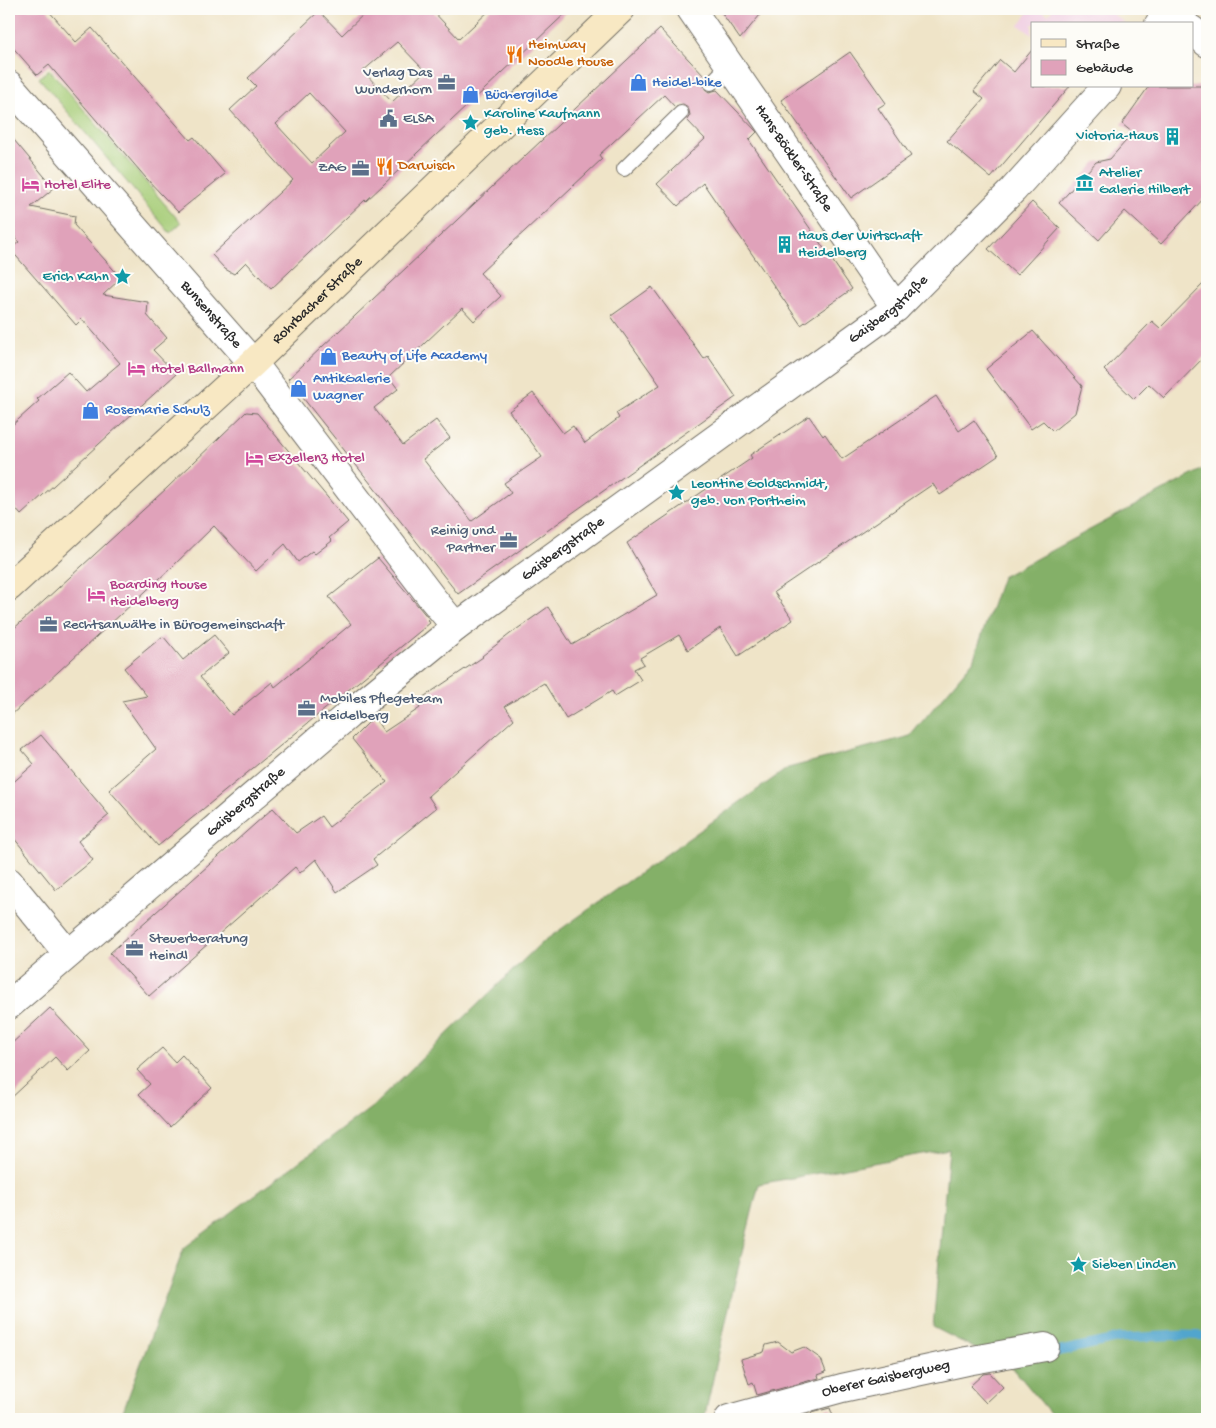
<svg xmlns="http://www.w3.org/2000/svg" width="1216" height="1428" viewBox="0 0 1216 1428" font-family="'Gochi Hand',sans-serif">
<rect width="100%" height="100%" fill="#fdfcf7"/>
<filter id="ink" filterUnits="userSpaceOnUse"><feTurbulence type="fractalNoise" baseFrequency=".02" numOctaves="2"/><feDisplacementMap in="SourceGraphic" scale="10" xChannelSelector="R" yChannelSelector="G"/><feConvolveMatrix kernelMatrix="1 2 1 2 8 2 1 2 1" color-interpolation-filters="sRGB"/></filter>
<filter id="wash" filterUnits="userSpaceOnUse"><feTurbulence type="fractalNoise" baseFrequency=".0096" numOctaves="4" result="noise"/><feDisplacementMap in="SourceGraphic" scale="20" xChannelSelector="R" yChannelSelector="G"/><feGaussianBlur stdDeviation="1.12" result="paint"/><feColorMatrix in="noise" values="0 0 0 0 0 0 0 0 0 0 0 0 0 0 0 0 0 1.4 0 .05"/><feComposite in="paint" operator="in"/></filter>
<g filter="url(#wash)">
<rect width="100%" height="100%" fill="#efe4c8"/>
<path fill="#f1d0e3" d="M1031 9H1040L1048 15 1053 9H1106L1125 23 1032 24V35L1019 25Z"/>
<path fill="#a6cc77" stroke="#687c51" d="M49 69 181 223 170 233 39 78Z"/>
<path fill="#84b068" stroke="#586e4a" d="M1207 467V1419H1055L1013 1368 933 1327 949 1149 759 1184 735 1281 704 1419H120L184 1248 372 1107 540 944 788 768 910 736 973 661 1002 577Z"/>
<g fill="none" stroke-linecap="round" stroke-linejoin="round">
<path stroke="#51a5cd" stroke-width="9" d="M1047 1354 1120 1338 1184 1335 1207 1336"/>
</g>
<g id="blocks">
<path fill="#e0a2ba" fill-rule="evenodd" d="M9 9H47L76 42 92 28 190 140 194 137 225 174 178 212 146 178 49 65 37 75 9 43Z
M369 9H431L459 39 491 9H570L366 201 365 200 271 289 246 262 234 274 225 269 212 255 293 180 230 110 256 86 248 78 319 11 342 35ZM397 42 425 71 392 102 363 71ZM309 93 345 132 312 163 276 124Z
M719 9H765L740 39Z
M660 29 705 77 702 81 705 89 709 92 717 90 756 131 757 132 749 140 852 289 801 325 703 183 678 206 657 184 705 139 687 120 690 115 688 107 683 104 678 105 675 107 664 95 599 155 602 159 480 273 501 296 474 321 462 308 389 377 398 389 374 408 403 445 436 420 450 438 423 459 472 521 511 493 504 483 542 457 509 411 533 393 563 433 573 426 585 443 619 418 616 413 660 385 611 316 652 287 704 359 708 356 736 397 458 594 288 379Z
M1032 50V86H1070L991 178 947 141 984 99 974 91 1000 60 1014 72Z
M850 52 886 103 878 108 911 156 851 198 781 100Z
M1149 86H1207V195L1161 244 1125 211 1099 240 1059 203 1096 162 1110 159 1133 133 1122 124Z
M9 134 54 188 31 207 75 216 74 225 121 278 103 295 148 302 147 315 167 338 153 350 176 374 21 515 9 501V428L39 401 37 399 68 372 86 392 120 363 82 319 76 325 10 249 19 242 9 230Z
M1032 202 1060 228 1017 275 988 249Z
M1207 280V354L1164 398 1149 384 1134 399 1104 370 1152 321 1160 328Z
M1033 331 1082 386 1075 413 1053 431 1043 421 1031 429 986 369Z
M936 396 959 431 974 420 998 456 940 495 933 484 774 592 793 620 738 656 720 628 688 650 679 635 640 658 644 664 634 669 641 680 615 696 612 691 566 719 544 683 505 706 514 719 428 796 436 808 373 859 377 865 337 892 316 859 300 873 295 867 149 996 110 953 273 808 296 833 321 816 329 827 387 782 352 739 374 717 384 732 420 708 416 702 483 657 482 656 510 634 548 607 572 645 657 595 627 543 752 458 750 455 809 416 823 436 825 434 842 459Z
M246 412 257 413 348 522 329 538 332 541 315 554 312 551 298 562 285 544 256 571 214 526 171 568 9 717V633L167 488Z
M378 558 429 619 428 620 430 623 158 846 109 790 156 749 122 701 147 696 124 668 163 636 183 660 214 635 229 653 200 677 232 715 272 682 275 687 351 624 329 597Z
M41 735 109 815 78 841 93 860 56 890 9 832V786L34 764 22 750Z
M50 1008 90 1051 68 1071 55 1057 9 1100V1046Z
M162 1048 175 1062 182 1055 212 1088 170 1127 139 1094 150 1084 137 1070Z
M778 1342 791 1352 804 1347 821 1359 826 1372 818 1375 819 1378 757 1395 753 1382 749 1384 741 1359 764 1352 766 1345Z
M990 1373 1003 1387 986 1403 970 1386 983 1374Z
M830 1408 834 1419H813L811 1413Z"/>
</g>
</g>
<g filter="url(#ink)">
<use href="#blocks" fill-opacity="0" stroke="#706c62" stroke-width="1"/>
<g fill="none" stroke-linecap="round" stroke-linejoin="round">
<defs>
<path id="lane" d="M711 83 729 65
M624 169 681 113"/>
<g id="street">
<path id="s1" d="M691 9 896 308"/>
<path d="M1159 24 1167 14 1175 17 1185 24"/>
<path d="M1192 30 1207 43"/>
<path id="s2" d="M9 85 253 363 432 598 456 627"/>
<path d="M9 882 68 954"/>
<path id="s3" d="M9 1005 348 715 456 627 896 308 1013 190 1107 86"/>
<path id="s4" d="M729 1419 842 1388 967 1361 1045 1347"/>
</g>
<g id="secondary">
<path id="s5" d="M9 587 253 363 621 9"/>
</g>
</defs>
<use href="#lane" stroke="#706c62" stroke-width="16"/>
<use href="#street" stroke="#706c62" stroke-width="30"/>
<use href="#secondary" stroke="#706c62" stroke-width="30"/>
<use href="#lane" stroke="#fff" stroke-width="14"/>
<use href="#street" stroke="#fff" stroke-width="28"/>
<use href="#secondary" stroke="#f8e8c3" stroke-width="28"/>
</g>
</g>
<defs>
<symbol id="restaurant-bare" viewBox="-9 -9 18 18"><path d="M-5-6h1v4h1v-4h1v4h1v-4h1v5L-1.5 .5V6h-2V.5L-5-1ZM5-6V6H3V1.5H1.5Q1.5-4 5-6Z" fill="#e8710a" stroke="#fdfcf7" stroke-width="2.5" paint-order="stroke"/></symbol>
<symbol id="office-bare" viewBox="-9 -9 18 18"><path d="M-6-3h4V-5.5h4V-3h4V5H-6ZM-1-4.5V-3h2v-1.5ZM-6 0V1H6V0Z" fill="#5c6f8a" stroke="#fdfcf7" stroke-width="2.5" paint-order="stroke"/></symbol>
<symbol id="shop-bare" viewBox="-9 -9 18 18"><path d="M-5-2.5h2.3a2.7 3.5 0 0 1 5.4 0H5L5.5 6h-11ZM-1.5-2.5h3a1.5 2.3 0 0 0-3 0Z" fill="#3f7fe0" stroke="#fdfcf7" stroke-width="2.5" paint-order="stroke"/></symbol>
<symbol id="civic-bare" viewBox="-9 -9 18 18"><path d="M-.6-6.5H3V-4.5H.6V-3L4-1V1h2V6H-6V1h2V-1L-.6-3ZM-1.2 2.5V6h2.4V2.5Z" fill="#5c6f8a" stroke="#fdfcf7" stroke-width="2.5" paint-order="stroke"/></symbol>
<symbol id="sight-bare" viewBox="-9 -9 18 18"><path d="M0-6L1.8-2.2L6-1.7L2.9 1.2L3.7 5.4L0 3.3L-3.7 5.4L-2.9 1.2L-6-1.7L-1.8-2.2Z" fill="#0f9aa8" stroke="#fdfcf7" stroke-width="2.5" paint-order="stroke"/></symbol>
<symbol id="building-bare" viewBox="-9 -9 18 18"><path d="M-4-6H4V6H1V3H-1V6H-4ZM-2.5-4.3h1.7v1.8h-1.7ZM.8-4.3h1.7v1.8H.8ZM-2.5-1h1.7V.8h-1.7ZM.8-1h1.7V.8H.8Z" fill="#0f9aa8" stroke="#fdfcf7" stroke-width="2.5" paint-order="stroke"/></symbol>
<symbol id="museum-bare" viewBox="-9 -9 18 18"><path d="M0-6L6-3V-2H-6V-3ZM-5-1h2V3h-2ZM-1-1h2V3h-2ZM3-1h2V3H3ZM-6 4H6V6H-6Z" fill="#0f9aa8" stroke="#fdfcf7" stroke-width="2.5" paint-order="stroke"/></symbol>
<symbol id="hotel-bare" viewBox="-9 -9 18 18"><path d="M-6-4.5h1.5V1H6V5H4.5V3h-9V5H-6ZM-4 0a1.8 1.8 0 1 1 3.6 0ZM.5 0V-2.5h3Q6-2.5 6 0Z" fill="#d1479c" stroke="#fdfcf7" stroke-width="2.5" paint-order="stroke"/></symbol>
</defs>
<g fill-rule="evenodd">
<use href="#restaurant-bare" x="502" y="42" width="25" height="25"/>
<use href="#office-bare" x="434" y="70" width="25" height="25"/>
<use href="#shop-bare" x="626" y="70" width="25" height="25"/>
<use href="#shop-bare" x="458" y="82" width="25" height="25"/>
<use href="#civic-bare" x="376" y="106" width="25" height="25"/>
<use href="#sight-bare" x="458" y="110" width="25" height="25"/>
<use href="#building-bare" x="1160" y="124" width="25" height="25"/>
<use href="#restaurant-bare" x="372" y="154" width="25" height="25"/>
<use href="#office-bare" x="348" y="156" width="25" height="25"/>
<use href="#museum-bare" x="1072" y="170" width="25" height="25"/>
<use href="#hotel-bare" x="18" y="172" width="25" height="25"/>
<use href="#building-bare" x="772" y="232" width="25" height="25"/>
<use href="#sight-bare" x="110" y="264" width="25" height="25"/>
<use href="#shop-bare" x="316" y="344" width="25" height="25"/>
<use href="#hotel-bare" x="124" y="356" width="25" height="25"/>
<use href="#shop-bare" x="286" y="376" width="25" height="25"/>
<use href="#shop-bare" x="78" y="398" width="25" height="25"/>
<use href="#hotel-bare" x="242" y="446" width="25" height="25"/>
<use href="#sight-bare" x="664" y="480" width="25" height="25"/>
<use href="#office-bare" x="496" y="528" width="25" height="25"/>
<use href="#hotel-bare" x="84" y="582" width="25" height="25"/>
<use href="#office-bare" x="36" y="612" width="25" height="25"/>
<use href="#office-bare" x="294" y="696" width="25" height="25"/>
<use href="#office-bare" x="122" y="936" width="25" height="25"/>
<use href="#sight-bare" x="1066" y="1252" width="25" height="25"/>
</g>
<g text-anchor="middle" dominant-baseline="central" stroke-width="4" stroke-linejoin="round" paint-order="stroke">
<g font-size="15" fill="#c56008" stroke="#fdfcf7" text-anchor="start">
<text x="528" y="45">Heimway<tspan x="528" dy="17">Noodle House</tspan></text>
<text x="398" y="166">Darwisch</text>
</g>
<g font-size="15" fill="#4e5e75" stroke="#fdfcf7" text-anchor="start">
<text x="432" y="73" text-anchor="end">Verlag Das<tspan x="432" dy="17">Wunderhorn</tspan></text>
<text x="403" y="119">ELSA</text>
<text x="346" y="168" text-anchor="end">ZAG</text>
<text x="495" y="531" text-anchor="end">Reinig und<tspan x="495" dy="17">Partner</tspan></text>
<text x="63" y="625">Rechtsanwälte in Bürogemeinschaft</text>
<text x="320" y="699">Mobiles Pflegeteam<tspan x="320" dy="17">Heidelberg</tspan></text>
<text x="149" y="939">Steuerberatung<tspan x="149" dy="17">Heindl</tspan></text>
</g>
<g font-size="15" fill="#366cbe" stroke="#fdfcf7" text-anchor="start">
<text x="652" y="83">Heidel-bike</text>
<text x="485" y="95">Büchergilde</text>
<text x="342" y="356">Beauty of Life Academy</text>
<text x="313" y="379">AntikGalerie<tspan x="313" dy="17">Wagner</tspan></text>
<text x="105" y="410">Rosemarie Schulz</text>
</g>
<g font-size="15" fill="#0d838f" stroke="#fdfcf7" text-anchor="start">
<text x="484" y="114">Karoline Kaufmann<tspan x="484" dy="17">geb. Hess</tspan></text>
<text x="1158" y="136" text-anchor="end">Victoria-Haus</text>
<text x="1099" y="173">Atelier<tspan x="1099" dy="17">Galerie Hilbert</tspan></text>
<text x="798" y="236">Haus der Wirtschaft<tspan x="798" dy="17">Heidelberg</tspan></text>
<text x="109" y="277" text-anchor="end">Erich Kahn</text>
<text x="691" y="484">Leontine Goldschmidt,<tspan x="691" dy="17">geb. von Portheim</tspan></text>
<text x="1092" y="1265">Sieben Linden</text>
</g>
<g font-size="15" fill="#2b2b2b" stroke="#fdfcf7">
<text stroke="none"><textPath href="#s1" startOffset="181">Hans-Böckler-Straße</textPath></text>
<text stroke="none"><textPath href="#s5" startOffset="421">Rohrbacher Straße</textPath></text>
<text stroke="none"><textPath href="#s3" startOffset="1122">Gaisbergstraße</textPath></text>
<text stroke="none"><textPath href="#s2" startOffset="306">Bunsenstraße</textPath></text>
<text stroke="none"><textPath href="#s3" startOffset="718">Gaisbergstraße</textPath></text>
<text stroke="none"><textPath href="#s3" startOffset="312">Gaisbergstraße</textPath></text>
<text stroke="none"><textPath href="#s4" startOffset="162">Oberer Gaisbergweg</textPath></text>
</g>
<g font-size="15" fill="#b23c85" stroke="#fdfcf7" text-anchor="start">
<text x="44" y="185">Hotel Elite</text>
<text x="151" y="369">Hotel Ballmann</text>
<text x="268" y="458">Exzellenz Hotel</text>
<text x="110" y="585">Boarding House<tspan x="110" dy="17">Heidelberg</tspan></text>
</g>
</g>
<rect width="1216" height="1428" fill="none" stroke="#fdfcf7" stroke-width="30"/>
<rect x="1031" y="22" width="162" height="65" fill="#fdfcf7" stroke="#a9a8a5"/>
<rect x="1041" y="39" width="25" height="8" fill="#f8e8c3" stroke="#a9a8a5"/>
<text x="1076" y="48" font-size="15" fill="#2b2b2b">Straße</text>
<rect x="1041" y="60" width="25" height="15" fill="#e0a2ba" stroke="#a9a8a5"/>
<text x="1076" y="72" font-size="15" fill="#2b2b2b">Gebäude</text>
</svg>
